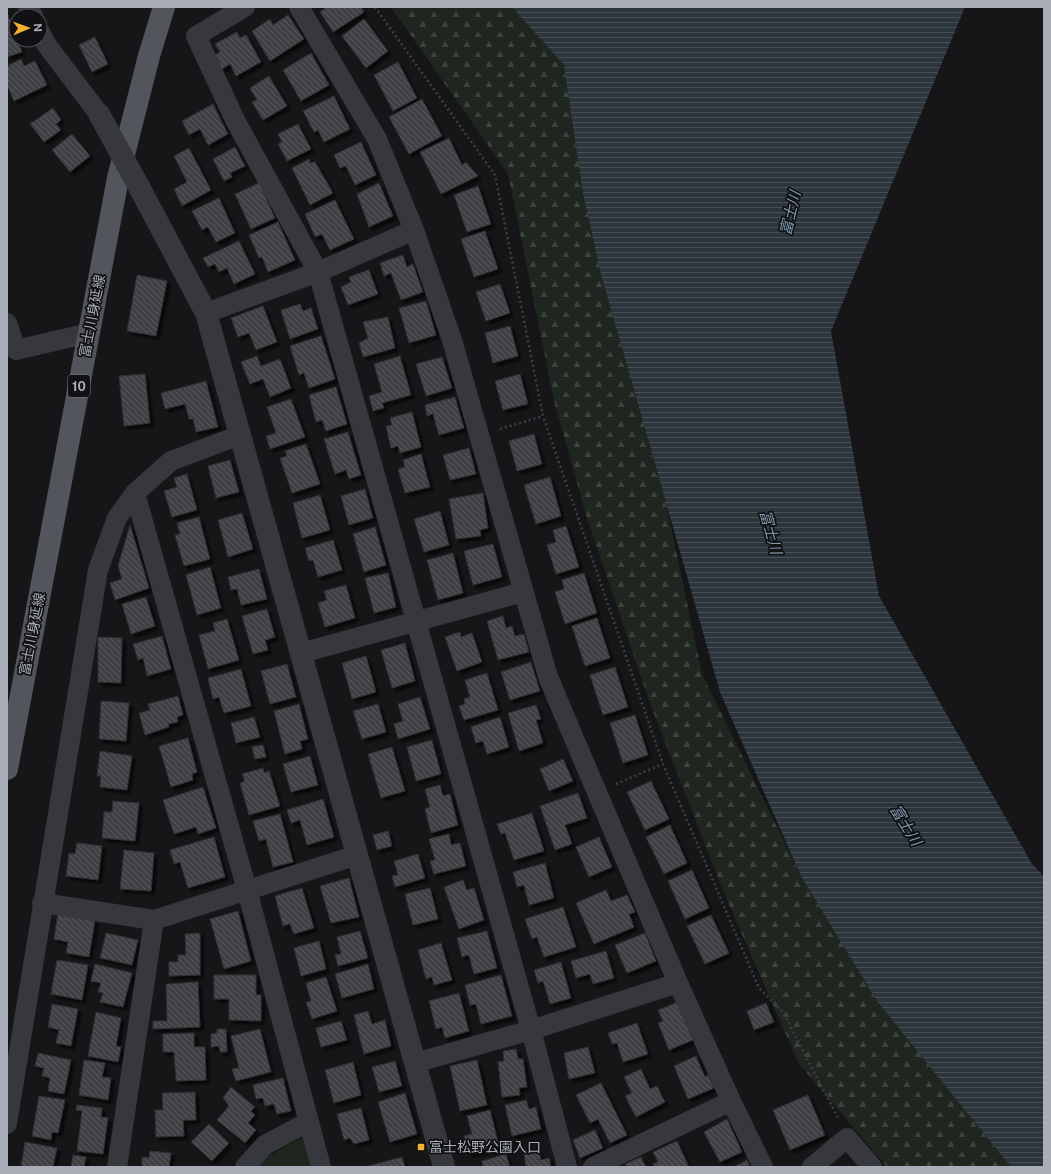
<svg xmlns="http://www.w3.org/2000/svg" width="1051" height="1174" viewBox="0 0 1051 1174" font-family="'Public Sans','Noto Sans JP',sans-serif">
<defs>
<pattern id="forest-firs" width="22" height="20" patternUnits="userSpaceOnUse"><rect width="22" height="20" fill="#1e261f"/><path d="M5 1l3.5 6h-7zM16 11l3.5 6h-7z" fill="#3c433d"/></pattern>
<pattern id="water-rules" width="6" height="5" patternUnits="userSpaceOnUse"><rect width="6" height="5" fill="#2c353c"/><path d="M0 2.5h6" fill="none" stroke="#485056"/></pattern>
<pattern id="building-back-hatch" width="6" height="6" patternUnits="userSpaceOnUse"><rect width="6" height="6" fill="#404145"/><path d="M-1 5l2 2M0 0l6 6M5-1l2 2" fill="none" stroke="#595a5e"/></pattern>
<filter id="shadow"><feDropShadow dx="3.5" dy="3.5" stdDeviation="1" flood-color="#0009"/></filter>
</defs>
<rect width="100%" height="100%" fill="#161618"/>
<path fill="#1e261f" d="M305 1136 313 1167H259L267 1157Z"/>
<path fill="url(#forest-firs)" d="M391 7H512L564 65 627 366 666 503 702 674 801 876 910 1041 1011 1167H887L799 1064 724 893 651 706 587 518 555 405 508 174Z"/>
<path fill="url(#water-rules)" d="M512 7H965L831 331 879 596 1032 864 1044 876V1167H1011L877 1001 801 876 720 692 601 274 583 193 564 65Z"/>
<path fill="url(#building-back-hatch)" stroke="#303034" filter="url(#shadow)" d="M327 7H361L364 12 333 32 320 12Z
M7 12 22 52 7 57Z
M288 15 304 39 270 61 252 31 270 19 273 25Z
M364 19 388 51 366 68 342 36Z
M237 32 240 38 246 35 261 62 236 76 230 64 222 69 215 55 220 52 215 44Z
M95 37 108 64 92 72 79 45Z
M311 53 329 85 301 101 283 70Z
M21 59 24 66 35 61 47 85 14 101 7 85V66Z
M398 62 417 98 393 111 374 75Z
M269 76 287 106 263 120 252 102 257 100 250 88Z
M334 96 350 129 324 142 318 130 314 132 303 111Z
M422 99 442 136 409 154 389 117Z
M213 104 228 134 208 145 200 129 189 135 182 121Z
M53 108 61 120 56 124 61 130 44 142 30 124Z
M298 124 311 149 287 161 278 144 282 142 278 134Z
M72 134 90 156 70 172 52 150Z
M449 138 462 165 466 162 478 176 441 194 420 152Z
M361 142 376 175 355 185 346 166 340 168 334 155Z
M235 147 245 166 230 173 232 177 224 181 213 159Z
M189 148 211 190 182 206 174 189 187 182 174 156Z
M309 159 310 163 315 162 333 193 310 205 292 168Z
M259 183 275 218 251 229 235 194Z
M379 183 393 216 369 227 357 194Z
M478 186 491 224 467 232 454 195Z
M219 198 235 233 216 242 208 227 202 230 192 211Z
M335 200 354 239 330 250 322 234 315 237 305 214Z
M278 222 295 260 268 272 262 257 259 258 249 235Z
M485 231 498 269 474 277 461 239Z
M239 241 255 274 234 284 227 268 219 272 215 264 208 267 203 258Z
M403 255 407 267 413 264 423 292 401 300 391 273 384 276 380 263Z
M369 270 378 294 348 305 341 287 351 282 349 277Z
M137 275 167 281 156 336 127 331Z
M500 284 510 313 486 321 476 292Z
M426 301 436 335 409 343 399 308Z
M300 304 303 311 311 308 318 329 290 339 281 310Z
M263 306 277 342 256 350 249 333 238 337 231 318Z
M388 317 395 348 363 357 359 343 368 338 363 322Z
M510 326 518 356 493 363 485 333Z
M321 336 335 379 309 388 304 373 299 375 290 346Z
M257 356 261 366 280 359 291 388 270 397 263 379 250 384 241 362Z
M400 356 411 395 382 403 384 408 373 411 369 396 382 392 374 364Z
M442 357 452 388 426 396 416 364Z
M145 374 150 423 124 426 119 376Z
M520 374 528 404 503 410 495 381Z
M206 381 218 427 196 432 193 419H189L185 404 165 409 161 393Z
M336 387 347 424 326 431 322 420 316 422 309 395Z
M455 397 464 428 439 435 433 414 427 416 425 405Z
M291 399 305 437 270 449 266 436 276 433 267 407Z
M412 412 421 447 400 453 398 446 391 448 386 426 392 425 390 418Z
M348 432 361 475 349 479 346 470 335 474 324 439Z
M534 434 542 464 517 471 509 441Z
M306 444 320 484 292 493 280 458 287 456 285 451Z
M469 448 476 474 450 480 443 455Z
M421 454 430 487 405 493 398 469 405 467 403 460Z
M230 460 239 492 216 498 208 466Z
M187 474 197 510 172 517 164 491 177 487 174 478Z
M550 477 561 516 536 524 524 485Z
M365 489 373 518 349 525 341 496Z
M483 493 488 528 480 530 481 536 456 539 449 499Z
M320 495 330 530 302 538 293 503Z
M440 511 449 545 424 552 414 519Z
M242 513 253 549 228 557 218 520Z
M199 517 210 559 184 566 175 535 180 534 177 523Z
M130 525 149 588 115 600 110 583 122 579 118 566Z
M566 526 579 567 556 574 547 545 556 542 553 530Z
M375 527 386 565 364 572 353 534Z
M333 540 342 570 318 577 313 560 309 561 305 548Z
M493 544 502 577 473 585 464 551Z
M453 553 463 593 438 600 427 560Z
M210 567 221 608 197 615 186 575Z
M259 569 267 599 241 605 237 589 231 590 228 577Z
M388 573 396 607 374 613 365 578Z
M584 573 597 613 565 624 555 592 564 589 562 580Z
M346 585 355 618 325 627 318 603 327 600 324 591Z
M146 597 155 626 131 634 122 604Z
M267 609 275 637 265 640 268 650 253 654 242 616Z
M503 616 506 628 512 626 515 636 524 634 529 652 498 660 487 621Z
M597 618 610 658 585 666 572 626Z
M227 619 239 660 208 669 199 635 215 631 213 623Z
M460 632 461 637 472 633 482 662 457 671 445 637Z
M162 636 171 669 147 676 143 658 138 660 133 644Z
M98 637 122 638 121 683 98 682Z
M405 643 415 681 392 688 381 650Z
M366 656 376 692 352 699 342 663Z
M531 662 540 691 510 700 501 672Z
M287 664 296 697 270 704 261 671Z
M615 667 628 707 603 715 590 675Z
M241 669 251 706 224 713 219 697 213 699 208 678Z
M487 673 498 710 464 720 459 706 465 704 464 699 470 697 465 680Z
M178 696 183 715 177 717 178 722 168 724 169 727 145 735 139 713 150 710 148 704Z
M420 697 430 729 398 739 394 724 403 721 398 704Z
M101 701 129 703 126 741 99 739Z
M299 704 308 739 300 741 302 749 285 754 274 711Z
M378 704 386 732 362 739 353 711Z
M536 705 541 719 536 720 543 743 519 751 508 713Z
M635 715 648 755 623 763 610 723Z
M254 717 260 737 236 743 231 723Z
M500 717 509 747 487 754 483 741 476 743 471 727Z
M188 738 197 772 192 774 193 780 171 787 159 746Z
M432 740 441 774 416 781 407 747Z
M263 745 266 757 255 759 252 747Z
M392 747 405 791 381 798 368 754Z
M100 751 132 756 127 790 100 787 101 776H97Z
M310 756 318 785 291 792 283 764Z
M563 759 573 781 549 791 540 769Z
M263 768 264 773 269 771 280 806 249 815 240 783 245 781 242 774Z
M651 781 669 819 645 830 627 792Z
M440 785 443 796 450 794 458 825 431 833 425 809 430 807 425 789Z
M203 787 216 828 198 834 196 827 174 834 163 800Z
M578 793 587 818 565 825 572 844 555 850 540 806Z
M323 799 334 837 307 845 300 820 291 823 287 810Z
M113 801 139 803 135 841 102 838 104 812H112Z
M532 813 544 851 514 860 505 833 501 834 497 824Z
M280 814 293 862 273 867 266 839 259 841 253 821Z
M670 825 687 863 664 874 646 837Z
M388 831 392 846 377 850 373 835Z
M449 834 451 845 460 843 466 866 434 874 430 861 435 860 429 839Z
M214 837 225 877 188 888 180 862 174 864 170 850Z
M599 837 612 867 589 877 576 847Z
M77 843 102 846 98 880 66 876 69 853 75 854Z
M124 850 154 853 151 891 120 889Z
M418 854 425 878 395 887 392 876 398 875 394 861Z
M545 863 554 898 529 905 524 885 517 887 513 872Z
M692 870 709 908 685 919 668 881Z
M349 878 359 917 331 923 320 886Z
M463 880 467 890 474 888 484 920 459 929 444 887Z
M302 888 314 928 294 934 290 924 283 926 275 896Z
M430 888 438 919 413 925 405 894Z
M606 890 611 901 627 895 635 912 629 914 634 927 594 944 576 903Z
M563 907 576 947 544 957 537 937 532 939 525 919Z
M238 911 251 961 224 969 210 919Z
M58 913 95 920 89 957 66 953 68 942 54 939Z
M711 915 729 953 705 964 687 926Z
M360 931 368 958 338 966 335 955 341 954 337 937Z
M487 931 497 968 474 974 469 955 462 957 457 938Z
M106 933 138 940 132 965 100 958Z
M200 933V975L169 976V962H178V955H186L185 934Z
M645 933 656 961 627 973 615 945Z
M319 941 326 969 301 976 294 948Z
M441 943 452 980 434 985 432 977 426 979 418 950Z
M606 951 614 978 593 984 590 974 576 978 571 961Z
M57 960 88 965 82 1000 51 994Z
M561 962 571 998 550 1004 543 981 538 983 534 970Z
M95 964 132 973 123 1007 100 1002 103 993 98 992 101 983 91 981Z
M368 964 374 989 342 998 335 974Z
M214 975H256V995H261V1021L229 1020V999H214Z
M501 975 512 1016 481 1024 476 1004 470 1005 465 985Z
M326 977 337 1011 312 1019 306 1002 311 1001 306 983Z
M198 982 200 1027 153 1029V1021H167L166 984Z
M459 993 469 1031 445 1038 442 1027 436 1029 429 1001Z
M678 1002 693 1040 669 1050 658 1023 663 1021 658 1010Z
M766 1003 774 1022 754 1030 747 1011Z
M52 1004 78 1009 71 1046 56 1043 59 1030 48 1027Z
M368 1011 372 1024 385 1020 391 1046 364 1054 354 1015Z
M96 1012 121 1018 116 1046 121 1047 118 1062 88 1056Z
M341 1021 347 1040 321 1047 316 1028Z
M637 1023 648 1054 623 1062 617 1043 612 1044 608 1033Z
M217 1029H226L227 1052H220L219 1046 211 1047V1034L217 1033Z
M260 1029 271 1072 236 1081 232 1069 239 1068 231 1036Z
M194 1033V1047H205L206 1080 176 1081 174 1052H163V1034Z
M588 1047 595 1073 569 1079 564 1053Z
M516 1049 518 1059H523L527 1087 519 1088 520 1095 502 1097 498 1062 504 1061 503 1051Z
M38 1053 71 1060 64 1094 48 1091 50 1078 42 1076 44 1068 35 1066Z
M696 1056 705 1077 708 1075 714 1088 688 1099 674 1066Z
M84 1060 105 1063 102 1077 111 1078 108 1100 79 1095Z
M477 1060 487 1105 460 1111 450 1066Z
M395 1061 402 1086 379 1092 372 1067Z
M353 1062 361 1095 334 1103 325 1070Z
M641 1069 650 1089 657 1086 665 1102 636 1117 625 1096 632 1093 624 1077Z
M283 1078 291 1111 277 1114 274 1104 265 1106 263 1098 256 1099 253 1085Z
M601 1083 627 1135 610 1143 598 1119 590 1123 576 1095Z
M231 1087 255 1107 251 1111 255 1115 248 1123 256 1130 245 1143 217 1120 229 1106 223 1098Z
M195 1092 196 1120H183L184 1136 156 1137 155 1110H163L162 1093Z
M405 1093 417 1134 390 1142 378 1102Z
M808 1095 825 1135 790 1150 773 1110Z
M39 1096 65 1100 58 1133 52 1132 51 1140 32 1136Z
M526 1100 529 1109 536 1107 541 1129 512 1136 505 1105Z
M77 1105 102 1108 101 1117 108 1118 103 1154 77 1151 82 1111 76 1110Z
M361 1108 369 1140 354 1144 350 1138 344 1140 337 1114Z
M490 1110 499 1146 469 1154 464 1136 472 1134 467 1116Z
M727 1119 742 1152 720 1162 704 1132Z
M209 1124 229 1143 212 1161 191 1142Z
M595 1130 603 1148 580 1158 573 1140Z
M677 1141 689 1167H655L653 1164 658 1162 653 1152Z
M25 1142 57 1148 53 1167H21Z
M150 1151 171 1153 169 1167H142V1157L149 1158Z
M539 1151 541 1160 549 1158 551 1167H526L524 1154Z
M506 1154 510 1167H483L482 1161Z
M73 1155 86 1157 84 1167H71Z
M402 1157 405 1167H365Z
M641 1157 646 1167H627L625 1164Z
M747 1160 750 1167H734Z"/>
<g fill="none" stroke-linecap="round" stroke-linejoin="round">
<path stroke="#3d3f44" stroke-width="2.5" stroke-dasharray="2 3" stroke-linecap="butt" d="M375 7 495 175 543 416 663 764 759 988 783 1012 838 1118
M500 429 543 416
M616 784 663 764"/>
<path stroke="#37383d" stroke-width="20" d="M28 7 33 16
M245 7 196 36 235 120 318 272 531 1030 567 1167
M299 7 377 139 414 230 452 340 548 677 678 983 731 1101 763 1167
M40 32 46 44 99 114
M206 313 318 272 414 230
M7 323 16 350 89 333
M135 493 247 890 321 1167
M301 653 523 592
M42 903 154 920 357 855
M415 1063 531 1030 678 983
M7 1124 98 570 117 518 135 493 171 461 240 435
M117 1167 154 920
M245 1167 265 1145 308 1122
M593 1167 731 1101
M812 1167 847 1138 872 1167"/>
<path stroke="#37383d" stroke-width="22" d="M138 185 206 313 444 1167"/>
<path stroke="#53555c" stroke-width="22" d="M7 769 118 178 149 56 164 7"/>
<path stroke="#37383d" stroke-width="22" d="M99 114 138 185"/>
</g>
<rect fill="#f2b134" stroke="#111113" stroke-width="1.5" x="417" y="1143" width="8" height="8" rx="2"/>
<g text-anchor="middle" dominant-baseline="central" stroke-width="3.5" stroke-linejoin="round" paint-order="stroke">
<rect fill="#111113" stroke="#7b7e86" stroke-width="1" x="68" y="375" width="22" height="22" rx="3"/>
<g font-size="13" font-weight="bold" fill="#a8adb8">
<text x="79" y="386">10</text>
</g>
<g font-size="14" fill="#a8adb8" stroke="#111113">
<text transform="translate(92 316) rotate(-79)">富士川身延線</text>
<text transform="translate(32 634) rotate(-79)">富士川身延線</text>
</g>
<g font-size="14" fill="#a8adb8" stroke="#111113" text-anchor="start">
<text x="429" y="1147">富士松野公園入口</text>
</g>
<g font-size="15" font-style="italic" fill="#7f9bb3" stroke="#111113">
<text transform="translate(790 213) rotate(-77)">富士川</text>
<text transform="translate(771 532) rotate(75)">富士川</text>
<text transform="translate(906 825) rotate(58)">富士川</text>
</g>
</g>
<rect width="1051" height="1174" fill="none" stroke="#a8adb8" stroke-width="16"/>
<g transform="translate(28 28) rotate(88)"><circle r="19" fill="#111113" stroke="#4d4f55"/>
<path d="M0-3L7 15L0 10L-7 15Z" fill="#f2b134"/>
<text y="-6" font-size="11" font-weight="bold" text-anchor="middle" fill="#a8adb8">N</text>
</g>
</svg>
